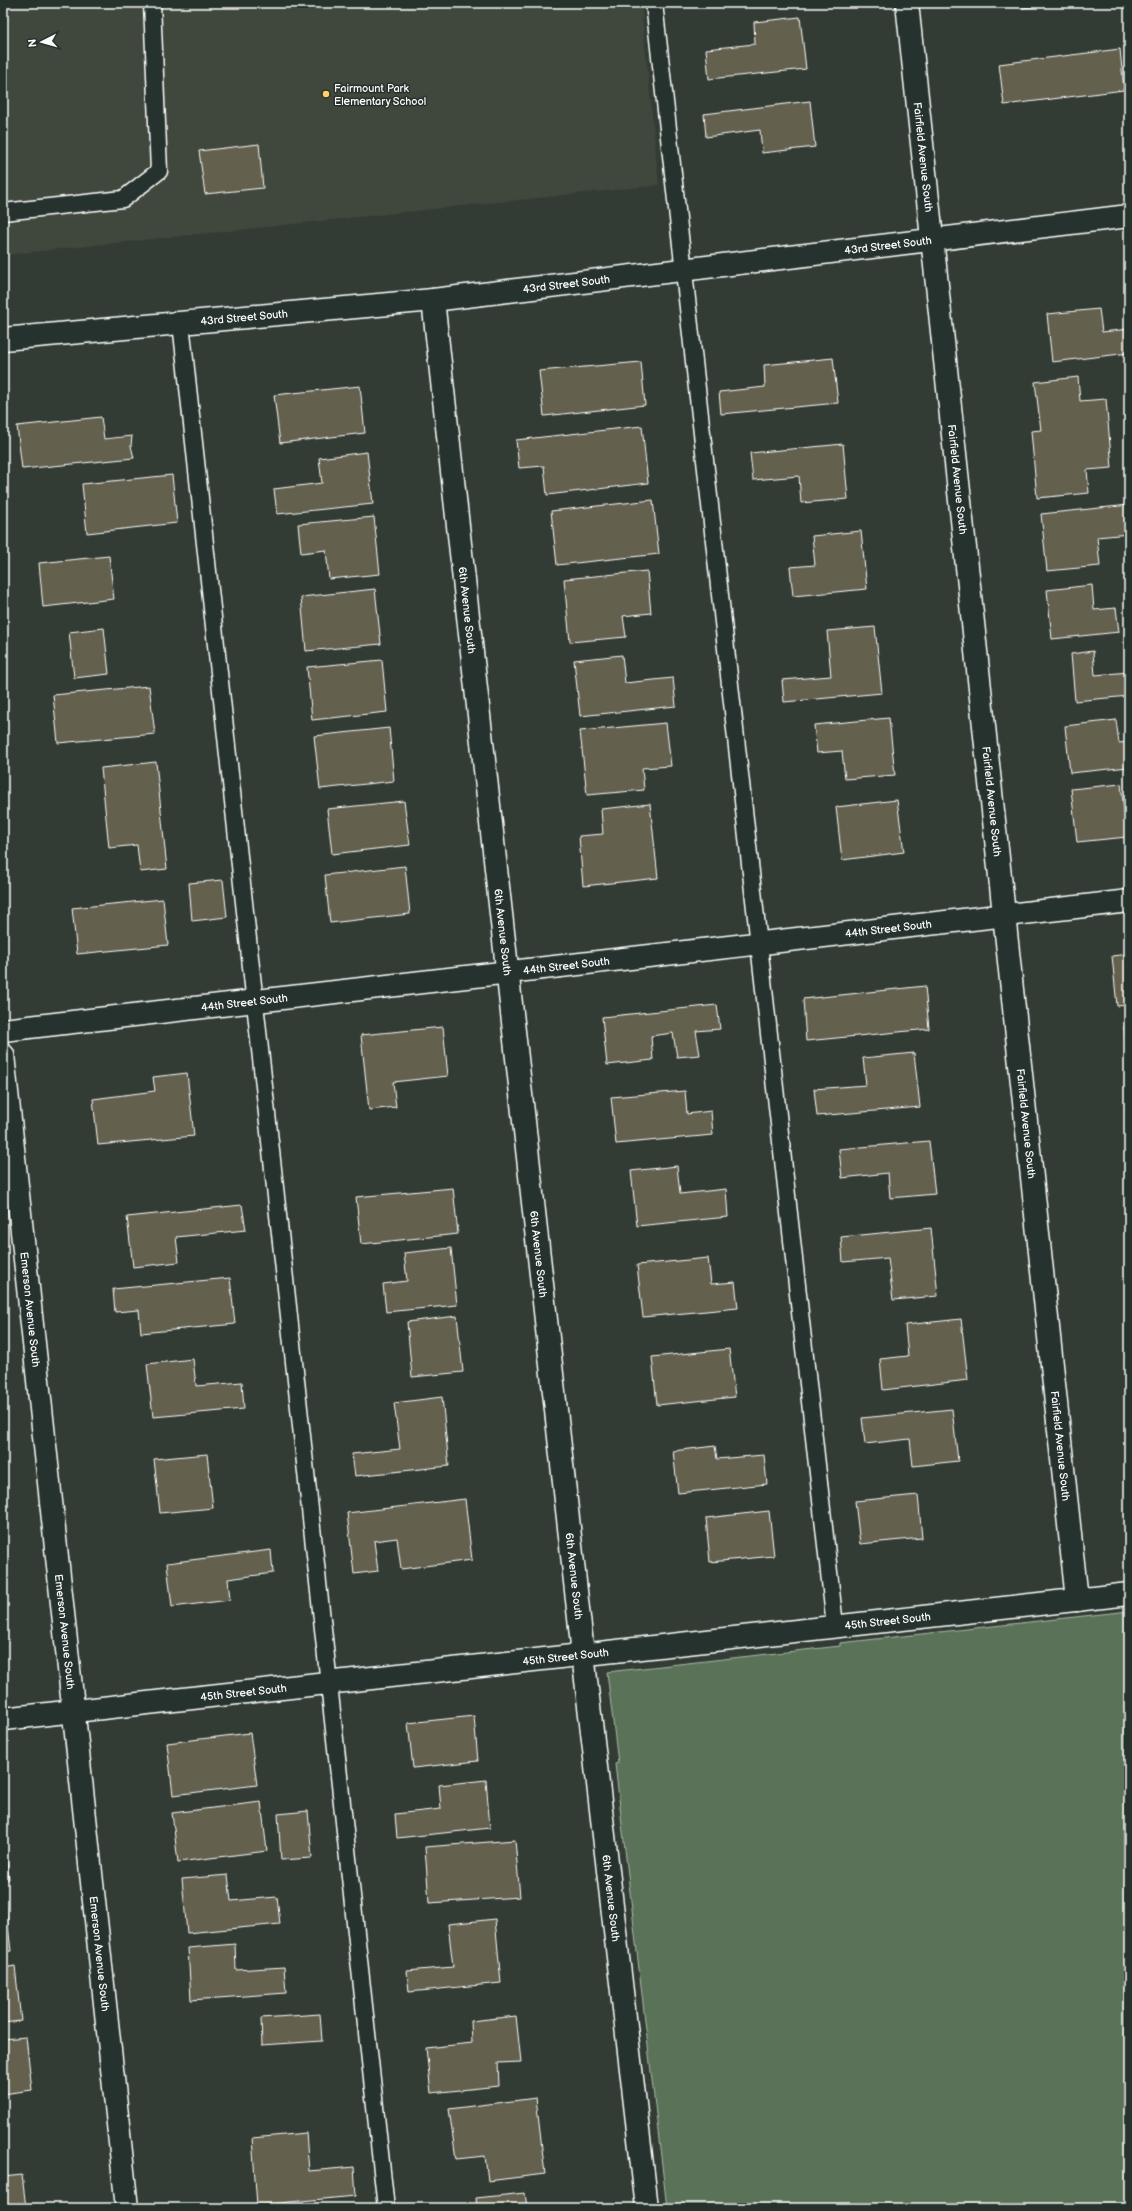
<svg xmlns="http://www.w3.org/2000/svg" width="1132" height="2211" viewBox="0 0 1132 2211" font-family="'Balsamiq Sans',sans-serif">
<rect width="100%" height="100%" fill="#323c34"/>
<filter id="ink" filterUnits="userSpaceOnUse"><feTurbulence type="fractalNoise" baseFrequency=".025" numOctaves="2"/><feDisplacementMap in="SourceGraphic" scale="8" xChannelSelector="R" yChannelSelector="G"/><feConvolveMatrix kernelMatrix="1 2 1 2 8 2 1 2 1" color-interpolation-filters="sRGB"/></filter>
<g filter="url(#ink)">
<path fill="#41473c" d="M3 3H641L659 185 3 255Z"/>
<path fill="#5a7358" stroke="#acb9ac" d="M1129 1611V2208H667L615 1764 618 1763 607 1672 840 1646V1643Z"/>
<path fill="#64614e" stroke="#fff" d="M1023 3H1071L1023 8Z
M800 17 806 69 709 79 706 49 755 44 754 22Z
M1120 49 1124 90 1004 105 999 64Z
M810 101 815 147 762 153 760 130 706 137 704 114Z
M259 144 263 188 205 194 199 151Z
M1099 309 1102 332 1129 329V353L1052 362 1047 314Z
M833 358 838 403 721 414 719 392 765 387 764 365Z
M641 362 645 405 544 416 539 371Z
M1078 377 1080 401 1106 399 1112 468 1087 470 1089 493 1037 498 1031 431 1041 430 1035 382Z
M360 386 365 433 280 443 274 395Z
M101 417 104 439 132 436 131 446 134 458 22 469 17 426Z
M642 426 648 483 547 495 544 466 519 468 516 440Z
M843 444 848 499 801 503 799 476 753 480 750 453Z
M367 452 373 504 277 514 274 489 322 483 319 458Z
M172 475 177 523 87 533 82 484Z
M653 500 659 554 557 565 551 511Z
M1129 505V534L1097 537 1100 566 1047 571 1041 514Z
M374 517 380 574 329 579 326 550 301 553 298 524Z
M861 531 867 589 793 596 790 567 815 565 812 536Z
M109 556 114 599 43 607 39 563Z
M647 571 651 613 623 616 626 637 570 642 564 579Z
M1092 585 1094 610 1116 608 1119 632 1052 639 1047 590Z
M375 589 381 644 306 651 301 597Z
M875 627 882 693 784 702 782 680 831 676 827 631Z
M104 628 109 674 74 678 69 632Z
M1093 651 1095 675 1129 672V696L1075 701 1071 654Z
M622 655 625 683 673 678 676 706 580 716 574 660Z
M382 660 387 712 312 720 307 667Z
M149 686 155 734 58 743 53 695Z
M889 718 895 775 845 779 842 751 817 753 814 725Z
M1116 720 1119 743 1129 742V767L1070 773 1065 726Z
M666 723 671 766 642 768 644 790 587 795 580 731Z
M389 728 394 781 320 789 314 736Z
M156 762 167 869 140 872 137 845 109 848 101 768Z
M1121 784 1127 837 1077 842 1071 789Z
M897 800 904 852 842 860 836 807Z
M404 801 410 845 332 854 327 809Z
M650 804 658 878 583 886 579 836 603 834 601 809Z
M405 866 410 914 330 923 325 875Z
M223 880 227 917 192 921 189 883Z
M163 899 168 945 77 954 72 908Z
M1129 954V1005L1117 1006 1112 956Z
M925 986 929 1029 806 1041 803 999Z
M717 1005 720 1029 696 1031 700 1055 677 1057 673 1033 651 1036 653 1060 607 1065 602 1017Z
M443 1027 448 1076 393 1082 396 1107 369 1110 361 1035Z
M1124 1027H1129V1074Z
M914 1053 920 1107 817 1116 814 1089 866 1085 863 1058Z
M187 1073 194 1136 98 1145 93 1099 155 1091 153 1077Z
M685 1091 687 1114 711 1111 713 1135 616 1144 611 1097Z
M929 1141 935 1194 890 1198 888 1173 842 1178 839 1149Z
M677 1166 680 1194 726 1189 728 1217 637 1226 631 1171Z
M453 1188 458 1234 361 1244 356 1197Z
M242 1205 246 1230 176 1237 179 1262 133 1267 127 1217Z
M931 1228 938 1296 893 1300 888 1258 843 1262 841 1237Z
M451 1248 457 1305 386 1312 383 1284 407 1281 404 1253Z
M708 1258 711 1284 735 1282 738 1308 643 1317 637 1265Z
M230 1278 235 1324 141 1333 139 1310 115 1312 113 1289Z
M457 1316 463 1372 412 1377 407 1322Z
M961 1319 968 1380 883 1390 880 1359 908 1356 905 1325Z
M729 1349 735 1397 657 1405 652 1357Z
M193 1359 196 1386 242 1382 244 1409 153 1417 147 1364Z
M442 1397 449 1466 355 1476 352 1454 400 1449 394 1403Z
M952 1409 958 1461 913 1466 910 1439 865 1444 862 1418Z
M715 1446 717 1459 764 1455 767 1484 678 1493 673 1451Z
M207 1454 213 1508 160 1513 154 1459Z
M918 1495 922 1538 860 1544 855 1501Z
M465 1499 472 1560 401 1569 397 1538 374 1541 378 1571 354 1574 347 1513Z
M769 1511 774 1556 710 1562 706 1518Z
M271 1550 273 1573 228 1579 230 1600 172 1607 167 1563Z
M474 1716 478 1761 413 1768 408 1723Z
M250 1733 257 1785 173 1795 167 1743Z
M486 1780 490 1828 397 1838 395 1814 441 1809 439 1785Z
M261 1802 267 1851 178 1862 172 1813Z
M308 1811 312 1858 281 1860 278 1814Z
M3 1828 9 1879 3 1880Z
M515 1840 520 1897 429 1903 425 1847Z
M228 1875 231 1901 277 1897 280 1924 187 1933 182 1879Z
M3 1900H5L11 1951 3 1952Z
M495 1919 501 1983 409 1992 407 1971 453 1967 448 1924Z
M235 1944 236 1970 284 1967 286 1993 191 2000 188 1948Z
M15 1966 21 2021 3 2023V1968Z
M320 2014 322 2041 262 2045 261 2018Z
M516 2016 521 2062 498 2063 499 2086 431 2093 426 2048 472 2043 471 2021Z
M26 2037 32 2090 3 2094V2039Z
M536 2098 545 2174 488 2181 485 2156 456 2159 449 2109Z
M306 2133 309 2171 354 2167 356 2196 257 2205 252 2138Z
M22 2175 26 2208H3V2177Z
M525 2193 527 2208H477L476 2198Z"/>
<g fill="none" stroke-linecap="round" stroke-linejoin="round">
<defs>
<path id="lane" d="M654 3 835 1626
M3 212 123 199 159 171 152 3
M181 323 386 2208"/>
<g id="street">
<path id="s1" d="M907 3 1077 1600"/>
<path id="s2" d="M433 300 583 1654 647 2208"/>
<path id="s3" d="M3 339 433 300 1129 216"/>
<path id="s4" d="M3 1030 1129 901"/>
<path id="s5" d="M3 1055 127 2208"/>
<path id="s6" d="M3 1719 1129 1594"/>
</g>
</defs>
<use href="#lane" stroke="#fff" stroke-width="19"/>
<use href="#street" stroke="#fff" stroke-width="25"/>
<use href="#lane" stroke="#26332d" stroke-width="16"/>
<use href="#street" stroke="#26332d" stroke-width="22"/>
</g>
</g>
<circle fill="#ffd166" stroke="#26332d" stroke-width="1.5" cx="326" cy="94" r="4"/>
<g text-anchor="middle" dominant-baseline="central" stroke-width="3" stroke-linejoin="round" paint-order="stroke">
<g font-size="11" fill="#fff" stroke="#26332d" text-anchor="start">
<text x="334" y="88">Fairmount Park<tspan x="334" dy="13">Elementary School</tspan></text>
</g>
<g font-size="11" fill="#fff" stroke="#26332d">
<text stroke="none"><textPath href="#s1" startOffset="155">Fairfield Avenue South</textPath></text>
<text stroke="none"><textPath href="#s3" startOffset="890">43rd Street South</textPath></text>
<text stroke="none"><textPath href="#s3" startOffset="566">43rd Street South</textPath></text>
<text stroke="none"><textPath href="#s3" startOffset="242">43rd Street South</textPath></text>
<text stroke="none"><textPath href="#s1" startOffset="479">Fairfield Avenue South</textPath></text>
<text stroke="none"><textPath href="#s2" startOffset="312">6th Avenue South</textPath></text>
<text stroke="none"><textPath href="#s1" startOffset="803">Fairfield Avenue South</textPath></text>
<text stroke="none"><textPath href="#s4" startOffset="891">44th Street South</textPath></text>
<text stroke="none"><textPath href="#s2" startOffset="636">6th Avenue South</textPath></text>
<text stroke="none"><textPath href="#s4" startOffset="567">44th Street South</textPath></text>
<text stroke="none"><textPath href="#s4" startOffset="243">44th Street South</textPath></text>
<text stroke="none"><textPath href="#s1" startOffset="1127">Fairfield Avenue South</textPath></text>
<text stroke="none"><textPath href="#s2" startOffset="960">6th Avenue South</textPath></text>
<text stroke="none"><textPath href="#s5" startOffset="256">Emerson Avenue South</textPath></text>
<text stroke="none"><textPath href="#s1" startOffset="1451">Fairfield Avenue South</textPath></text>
<text stroke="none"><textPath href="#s2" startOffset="1284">6th Avenue South</textPath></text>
<text stroke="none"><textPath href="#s6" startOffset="890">45th Street South</textPath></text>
<text stroke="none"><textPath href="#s5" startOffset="580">Emerson Avenue South</textPath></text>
<text stroke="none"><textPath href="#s6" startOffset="566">45th Street South</textPath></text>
<text stroke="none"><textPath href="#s6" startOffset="242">45th Street South</textPath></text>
<text stroke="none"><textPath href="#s2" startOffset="1608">6th Avenue South</textPath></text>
<text stroke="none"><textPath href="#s5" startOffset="904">Emerson Avenue South</textPath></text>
</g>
</g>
<rect width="1132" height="2211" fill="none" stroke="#26332d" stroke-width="16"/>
<rect x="8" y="8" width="1116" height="2195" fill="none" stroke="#fff" stroke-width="1.5" filter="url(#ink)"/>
<g transform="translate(42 42) rotate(264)" stroke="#26332d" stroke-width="3" paint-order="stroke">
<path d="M0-3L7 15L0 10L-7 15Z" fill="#ffffff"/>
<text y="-6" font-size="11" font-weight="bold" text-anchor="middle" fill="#ffffff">N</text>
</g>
</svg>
